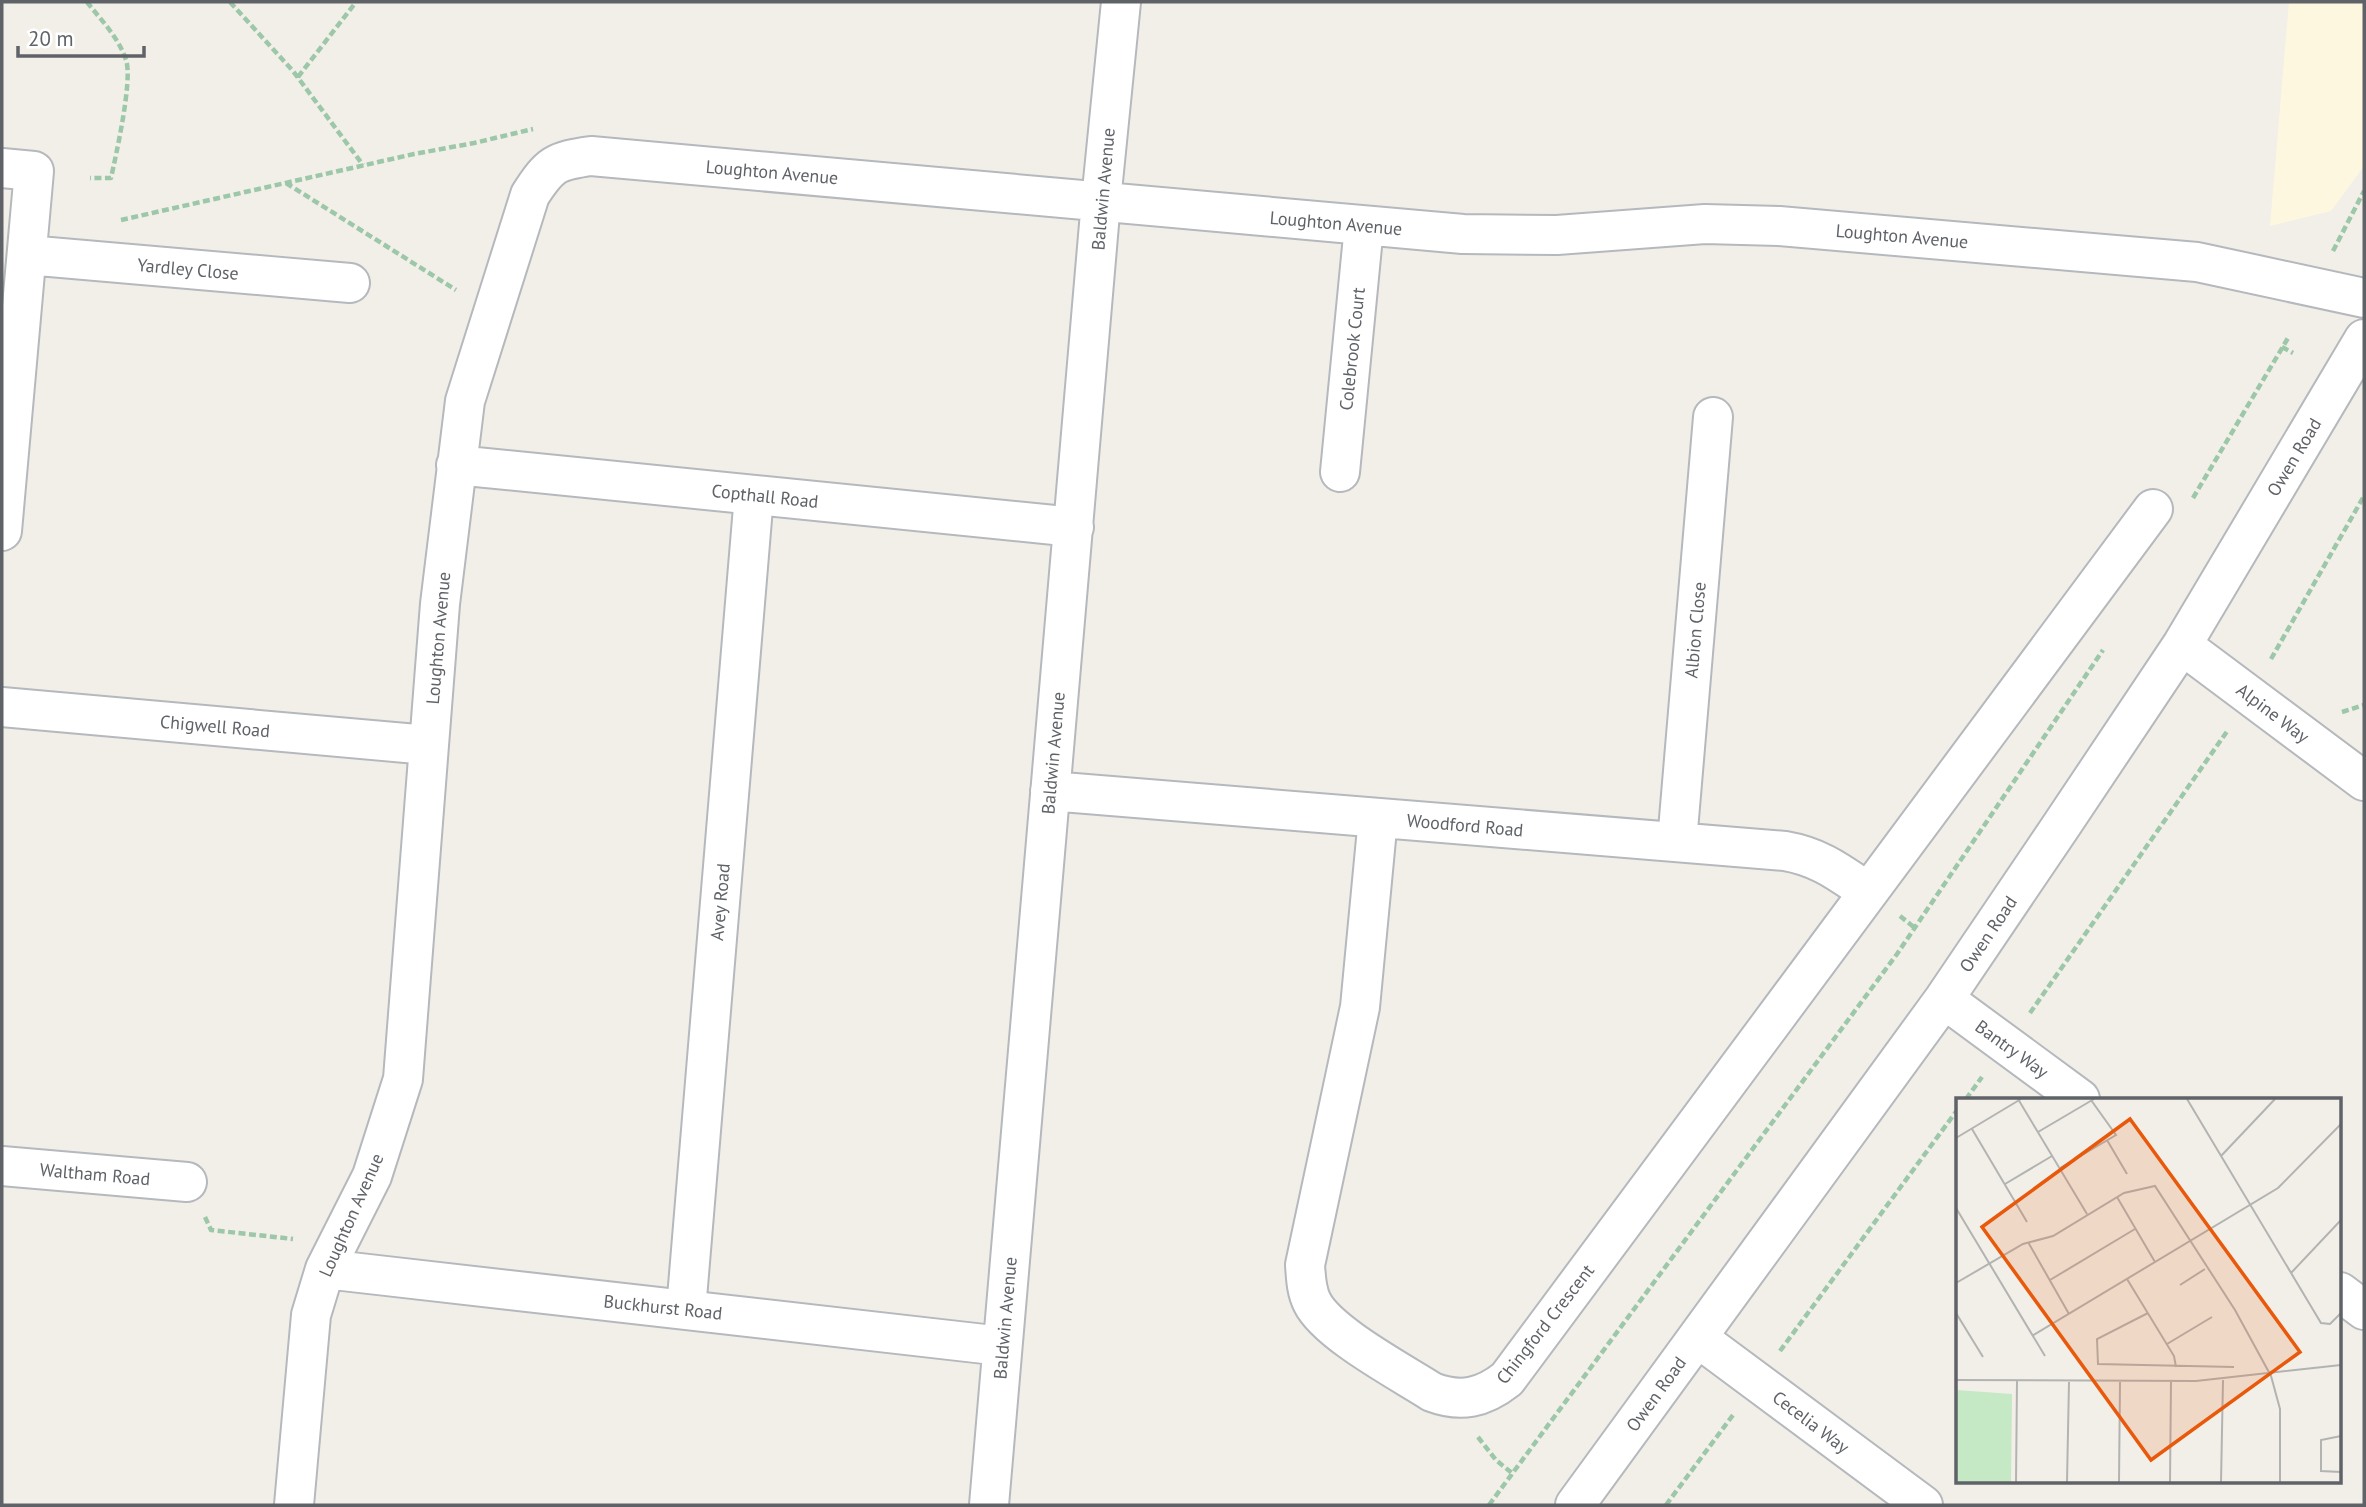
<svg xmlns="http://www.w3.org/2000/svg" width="2366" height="1507" viewBox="0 0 2366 1507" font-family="'PT Sans',sans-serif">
<rect width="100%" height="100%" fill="#f1efe8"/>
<path fill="#fef7e0" d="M2289 2H2364V166L2331 211 2270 226Z"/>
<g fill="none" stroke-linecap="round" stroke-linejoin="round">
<defs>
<path id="minor" d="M2 168 34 171 2 531
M27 255 350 283
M456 465 1074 527
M1340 472 1364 226
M2182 645 2364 781
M2 707 428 745
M1050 791 1785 851C1820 857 1840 873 1868 892
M1378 818 1360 1007 1305 1265C1306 1277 1306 1290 1312 1302 1327 1333 1401 1372 1432 1392 1461 1403 1483 1398 1507 1379L2153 509
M1677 842 1713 417
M1944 999 2080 1099
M2 1166 187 1182
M325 1269 1002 1346
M2340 1292 2364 1310
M686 1310 754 495
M1698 1338 1923 1505
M294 1505 311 1315 325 1269 372 1176 403 1079 440 604 465 401 530 195C550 164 555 161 591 156L1463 234 1557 235 1705 224 1779 226 2197 262 2364 298
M989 1505 1101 201 1121 2
M1575 1505 1944 999 2061 826 2182 645 2364 339"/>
</defs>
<use href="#minor" stroke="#b5b8bc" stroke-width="42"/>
<path stroke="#9cc7a9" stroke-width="4.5" stroke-dasharray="7 3.5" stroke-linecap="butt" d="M87 2C101 20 119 38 126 60 133 80 116 155 111 178H90
M230 2 293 71 363 165
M298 77 356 2
M286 183 456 290
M121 220 414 154 474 143 533 129
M2333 251 2364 191
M2282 347 2293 353
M2193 498 2288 338
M2271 659 2364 496
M2342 712 2364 705
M1900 916 1915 928
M2030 1013 2228 730
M1966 1099 1982 1077
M205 1217 211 1230 293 1239
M1780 1351 1958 1109
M1478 1437 1496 1460 1513 1474
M1489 1505 1897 954 2103 650
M1666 1505 1733 1415"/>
<use href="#minor" stroke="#fff" stroke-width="38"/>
</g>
<g text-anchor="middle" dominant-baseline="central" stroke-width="6" stroke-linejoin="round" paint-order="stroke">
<g font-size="18" fill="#5f6368" stroke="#fff">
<text transform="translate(772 172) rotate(5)">Loughton Avenue</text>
<text transform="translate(1103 189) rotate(-85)">Baldwin Avenue</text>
<text transform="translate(1336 223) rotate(5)">Loughton Avenue</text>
<text transform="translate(1902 236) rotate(5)">Loughton Avenue</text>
<text transform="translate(188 269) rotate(5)">Yardley Close</text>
<text transform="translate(1352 349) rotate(-84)">Colebrook Court</text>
<text transform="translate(2294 457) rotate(-59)">Owen Road</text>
<text transform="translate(765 496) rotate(6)">Copthall Road</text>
<text transform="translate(1695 630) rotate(-85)">Albion Close</text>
<text transform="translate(438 638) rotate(-85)">Loughton Avenue</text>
<text transform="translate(2273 713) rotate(37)">Alpine Way</text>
<text transform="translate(215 726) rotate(5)">Chigwell Road</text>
<text transform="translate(1053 753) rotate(-85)">Baldwin Avenue</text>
<text transform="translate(1465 825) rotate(5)">Woodford Road</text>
<text transform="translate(720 902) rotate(-85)">Avey Road</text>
<text transform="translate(1988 934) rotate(-56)">Owen Road</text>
<text transform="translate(2012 1049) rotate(36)">Bantry Way</text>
<text transform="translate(95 1174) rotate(5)">Waltham Road</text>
<text transform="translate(351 1215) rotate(-66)">Loughton Avenue</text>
<text transform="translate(663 1307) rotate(6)">Buckhurst Road</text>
<text transform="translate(1005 1318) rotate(-85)">Baldwin Avenue</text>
<text transform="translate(1545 1324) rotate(-52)">Chingford Crescent</text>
<text transform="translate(1656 1394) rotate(-54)">Owen Road</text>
<text transform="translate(1811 1422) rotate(37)">Cecelia Way</text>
</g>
</g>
<g transform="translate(1956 1098)">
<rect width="385" height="385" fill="#f1efe8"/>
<path d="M0 292 56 296 55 384H0Z" fill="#c5e8c5"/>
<path fill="none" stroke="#b3b3b1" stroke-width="2" d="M62 1 131 116M231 1 365 225 374 226 385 215M16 31 71 124M82 34 138 1M0 40 65 1M151 42 171 76M265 58 319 1M104 70 160 37 135 2M49 86 96 58M161 99 199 164M0 110 89 258M72 144 113 216M335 175 385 122M171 181 218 258 220 269M94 182 179 131M0 185 67 146 97 138 168 95 199 88 279 212 315 278 324 311V384M224 187 249 171M0 215 27 259M192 215 141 241 142 266 278 269M76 238 322 90 385 26M211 246 256 219M0 282 240 283 385 267M385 374 365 373V342L385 338M60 384 61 283M111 384 113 284M163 384 164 284M214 384 215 284M265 384 267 282"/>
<path fill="#e8590c" fill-opacity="0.15" stroke="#e8590c" stroke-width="3.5" d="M174 21 344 254 195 362 26 129Z"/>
<rect width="385" height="385" fill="none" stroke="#5f6368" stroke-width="3.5"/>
</g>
<rect width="2366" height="1507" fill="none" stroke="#5f6368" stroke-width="7"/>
<path d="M18 46v10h126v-10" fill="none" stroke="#5f6368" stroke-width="3.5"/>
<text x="28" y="46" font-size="21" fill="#5f6368" stroke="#ffffff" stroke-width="5" paint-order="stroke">20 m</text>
</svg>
